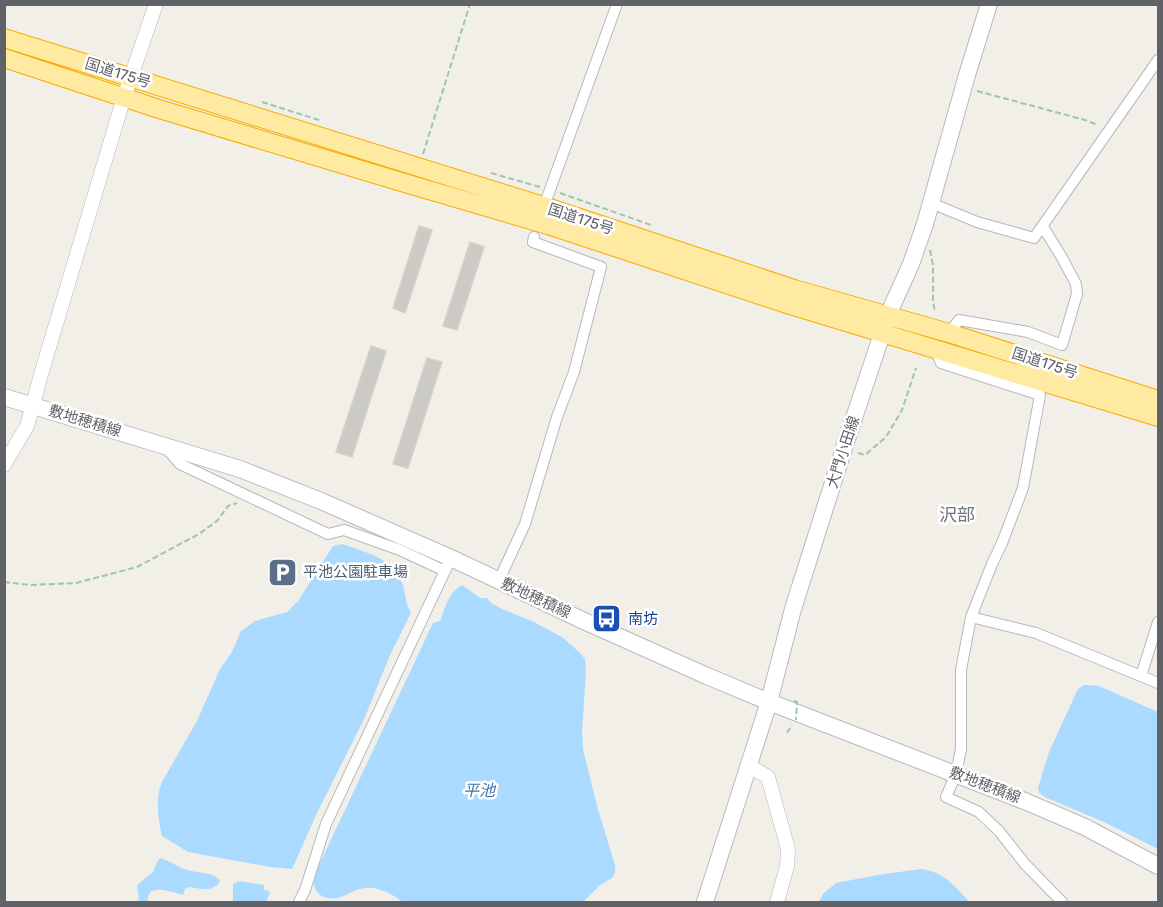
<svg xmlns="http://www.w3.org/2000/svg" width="1163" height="907" viewBox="0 0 1163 907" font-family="Rubik,'Noto Sans JP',sans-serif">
<rect width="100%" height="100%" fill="#f1efe8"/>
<path fill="#aadaff" d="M342 544C362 551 388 557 399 576 406 587 404 602 411 613L390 655 365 717 317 813 292 869 270 867 188 852 162 836C158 818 155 799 162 782L197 721 220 669 232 652 241 631 255 621 287 612 298 601 333 546Z
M462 585 480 598H487L491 603 502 609 532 621 562 637 579 652 585 659 586 671 582 732 583 749 597 806 615 865V873L612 878 600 885 583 902H403C392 894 379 886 364 888 350 890 339 903 324 897 315 893 314 887 313 878L433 623 440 621C445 607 449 592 462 585Z
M1084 685 1099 686 1158 712V849L1104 822 1047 798 1039 793 1038 788 1049 752 1078 689Z
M160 858C170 861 178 867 187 870 197 873 213 872 220 880L219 883C210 893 199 888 188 887L185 889 183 895C172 892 145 882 148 902H139L137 885 153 872 157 862Z
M921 869C944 872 954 885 969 902H819L823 894 836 883 878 875Z
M240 881 264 885V890L269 891 270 893 266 902H233V884Z"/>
<path fill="#cccac5" stroke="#d6d1c6" stroke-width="1.5" d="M419 226 432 230 405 313 393 308Z
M470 242 484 247 457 330 443 326Z
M371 346 386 351 352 457 336 452Z
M427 358 442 362 408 468 393 464Z"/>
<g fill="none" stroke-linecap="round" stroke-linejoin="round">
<defs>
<path id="minor" d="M547 198 617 4
M931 203 977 222 1034 238 1158 60
M949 333 959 320 1028 332 1062 345 1077 294 1076 284 1061 256 1043 227
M935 349 941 363 1040 395 1023 488 1002 543 992 564 971 617 961 670V749L956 774 946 797 979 812 999 831 1025 864 1062 902
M166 448 180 464 328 534 344 530 400 550 445 571
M499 580 525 524 557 417 574 372 601 267 533 242 534 237
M971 617 1036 633 1158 683
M1141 676 1158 622
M299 902 305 890 326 824 451 558"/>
<path id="tertiary" d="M4 465 27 426 42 371 124 97 156 4
M749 766 768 777 788 849 787 866 777 902"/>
<path id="secondary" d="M4 397 240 469 321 501 451 558 584 621 707 676 769 702 1027 802 1085 827 1158 866
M705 902 769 702 793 609 844 448 882 334 888 315 911 264 925 224 967 75 989 4"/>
<path id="trunk" d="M4 38 553 209 794 289 949 333 1158 400
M4 58 159 109 408 184 548 225 790 305 1158 417"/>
</defs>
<use href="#minor" stroke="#b5b8bc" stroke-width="12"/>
<use href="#tertiary" stroke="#b5b8bc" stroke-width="15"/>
<use href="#secondary" stroke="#b6babf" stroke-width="18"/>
<use href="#trunk" stroke="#f9ab00" stroke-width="20"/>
<path stroke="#9cc7a9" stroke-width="2" stroke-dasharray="6 3" stroke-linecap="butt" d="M977 91 1085 120 1098 125
M262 102 322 121
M423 154 470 4
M491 173 540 187
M560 193 651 225
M930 250 933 265V302L935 311
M858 453 865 455 886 437 902 410 916 368
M4 582 31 585 76 583 137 567 199 534 217 521 228 506 237 503
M787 733 792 725"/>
<use href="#minor" stroke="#fff" stroke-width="10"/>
<use href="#tertiary" stroke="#fff" stroke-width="14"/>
<use href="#secondary" stroke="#fff" stroke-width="16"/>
<use href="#trunk" stroke="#feeaa1" stroke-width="18"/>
<path stroke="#9cc7a9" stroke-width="2" stroke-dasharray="6 3" stroke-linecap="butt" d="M794 701 797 702 796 720"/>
</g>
<defs>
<symbol id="parking-square" viewBox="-11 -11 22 22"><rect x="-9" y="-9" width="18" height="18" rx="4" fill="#5c6f8a" stroke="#fff"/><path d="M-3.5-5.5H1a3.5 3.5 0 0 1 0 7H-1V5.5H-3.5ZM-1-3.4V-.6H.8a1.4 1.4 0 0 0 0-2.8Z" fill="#fff"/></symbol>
<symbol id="bus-square" viewBox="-11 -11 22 22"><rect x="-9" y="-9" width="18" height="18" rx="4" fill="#1a4fb4" stroke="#fff"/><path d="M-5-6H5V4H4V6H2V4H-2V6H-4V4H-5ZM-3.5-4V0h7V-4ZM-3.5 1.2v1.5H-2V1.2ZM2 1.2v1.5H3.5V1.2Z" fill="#fff"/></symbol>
</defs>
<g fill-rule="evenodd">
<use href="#parking-square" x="266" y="556" width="33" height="33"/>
<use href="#bus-square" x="590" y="602" width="33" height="33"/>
</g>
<g text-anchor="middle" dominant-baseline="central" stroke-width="5" stroke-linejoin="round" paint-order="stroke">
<g font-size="15" fill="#5f6368" stroke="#fff">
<text transform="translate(118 73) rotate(17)">国道175号</text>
<text transform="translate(581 219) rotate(18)">国道175号</text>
<text transform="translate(1045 363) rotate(18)">国道175号</text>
<text transform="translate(85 421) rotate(17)">敷地穂積線</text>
<text transform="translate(843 452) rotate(-72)">大門小田線</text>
<text transform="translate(536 598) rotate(25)">敷地穂積線</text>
<text transform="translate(985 785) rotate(21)">敷地穂積線</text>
</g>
<g font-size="15" fill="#4e5e75" stroke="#fff" text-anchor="start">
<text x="303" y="572">平池公園駐車場</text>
</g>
<g font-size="15" fill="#164399" stroke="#fff" text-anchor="start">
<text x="628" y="619">南坊</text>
</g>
<g font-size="16" font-style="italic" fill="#4174aa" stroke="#fff">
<text x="479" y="790">平池</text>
</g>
<g font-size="18" fill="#70757a" stroke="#fff">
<text x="957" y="515">沢部</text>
</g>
</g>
<rect width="1163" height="907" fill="none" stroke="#5f6368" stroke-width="12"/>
</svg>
